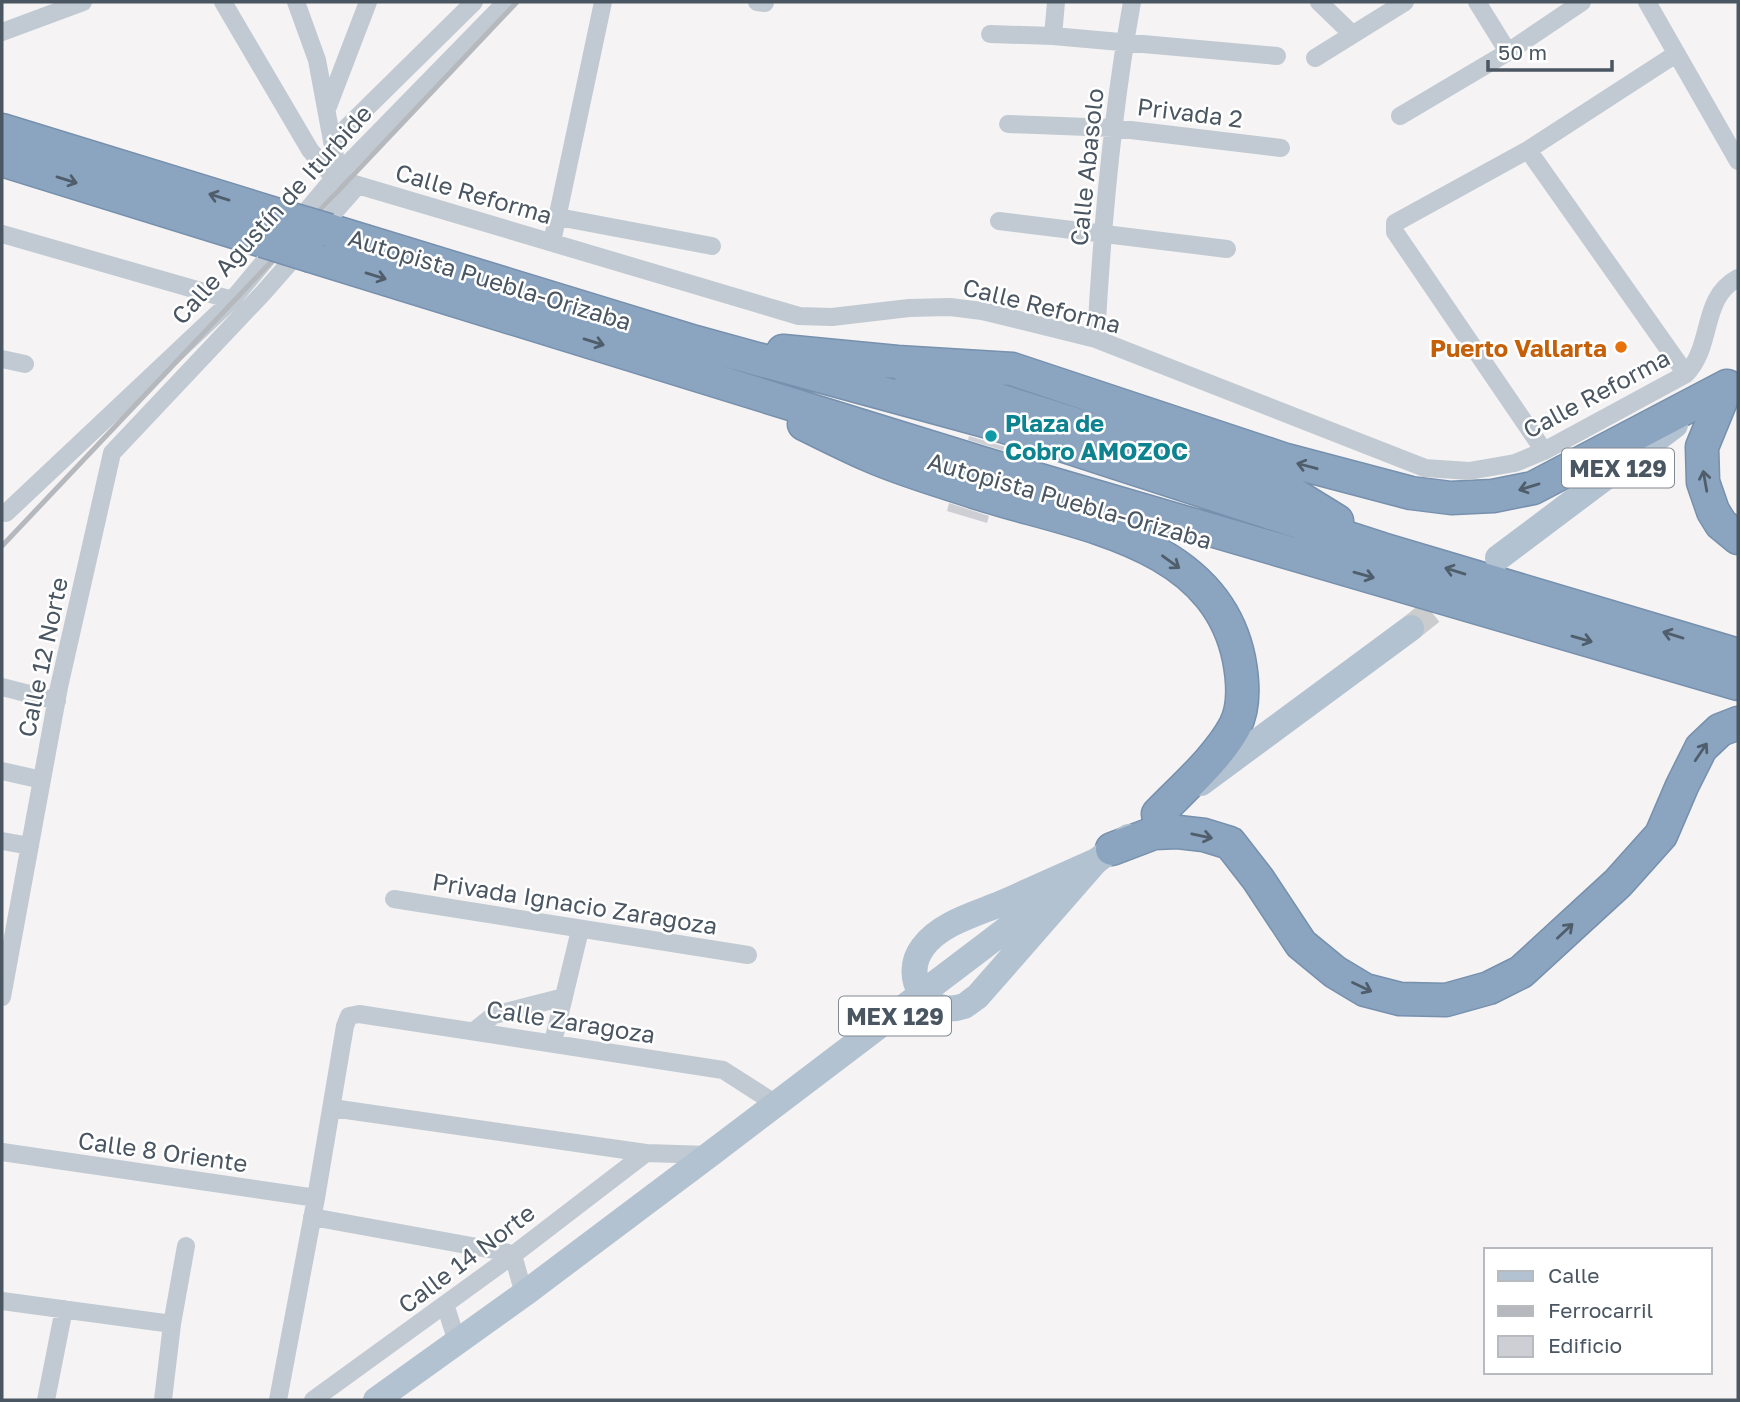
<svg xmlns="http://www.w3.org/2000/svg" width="1740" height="1402" viewBox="0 0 1740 1402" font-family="'Golos Text',sans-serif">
<rect width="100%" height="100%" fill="#f5f3f3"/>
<path fill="#cdcfd5" d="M969 436 1009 448 1008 452 968 440Z
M949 503 989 516 987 523 947 511Z"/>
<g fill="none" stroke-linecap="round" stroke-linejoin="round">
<path stroke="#caccce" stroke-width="26" stroke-dasharray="26 13" stroke-linecap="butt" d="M1411 628 1459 589"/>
<defs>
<path id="highway" d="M2 130 285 217
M2 160 263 241
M329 230 695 342 996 424 1382 549 1738 655
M311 256 985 464 1738 684
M783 351 897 362 916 366
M897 362 1012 369 1286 460 1411 493 1451 498 1493 496 1533 488 1727 386
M911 377 1002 401 1290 492 1337 521
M1727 386 1702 447 1703 482 1713 511 1721 524 1738 538
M804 424C826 435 848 446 871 456 903 470 938 480 971 491 1069 524 1214 536 1239 659 1243 680 1245 707 1235 726 1218 758 1183 788 1158 814
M1112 849 1154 833 1178 832 1204 835 1230 843 1258 879 1301 944 1335 972 1365 990 1400 999 1446 1000 1489 988 1521 972 1618 883 1661 835 1682 786 1701 748 1720 730 1738 723"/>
</defs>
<use href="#highway" stroke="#7690ad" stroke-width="35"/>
<path stroke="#c1cad2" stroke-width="18" d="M223 2 310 150 334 178 799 316 832 317 909 308 950 307 982 311 1096 339 1425 468 1469 471 1515 463 1544 451 1686 374C1714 345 1700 298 1738 278
M296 2 317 60 338 173
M757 2 765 3
M1319 2 1352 34
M1477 2 1508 52
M1647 2 1738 161
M2 32 83 2
M990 34 1053 36 1277 56
M1053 36 1056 2
M1315 58 1405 2
M327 109 368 2
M1400 116 1508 52 1582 2
M1008 124 1114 128 1281 148
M332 142 474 2
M1528 150 1686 374
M558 217 712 246
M999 221 1227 249
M2 234 232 300
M552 242 603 2
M1096 339C1102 226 1112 113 1132 2
M2 359 25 364
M1544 451 1395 232V223L1528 150 1676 54
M6 513 232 300 334 178 506 2
M2 687 57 701
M2 771 42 780
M2 841 30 846
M394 899 748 955
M2 997 59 687 112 453 264 292 358 185
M474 1031 494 1015 564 997
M553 1042 580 930
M332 1108 646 1153 709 1155
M2 1152 316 1198
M312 1217 505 1252 513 1255 524 1294
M2 1301 172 1324
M445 1304 457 1342
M46 1400 64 1309
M163 1400 172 1324 186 1246
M278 1400 316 1198 345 1026 349 1016 359 1014 723 1070 776 1104
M313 1400 513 1255 646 1153"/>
<path stroke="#b3c2d1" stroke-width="26" d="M1498 558 1675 425
M1201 783 1411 628
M1096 861 977 997C973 999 968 1004 964 1006 927 1019 900 977 923 947 941 922 980 913 1007 901 1037 887 1067 874 1096 861Z
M376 1400 524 1294 709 1155 1128 837"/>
<use href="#highway" stroke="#8ba5c1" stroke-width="32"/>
<path stroke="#b5b8bd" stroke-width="5" d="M2 546 517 2"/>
<defs>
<path id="highway-bridge" d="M285 217 329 230
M263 241 311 256"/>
</defs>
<use href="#highway-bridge" stroke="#7690ad" stroke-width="35" stroke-linecap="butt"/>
<use href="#highway-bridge" stroke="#8ba5c1" stroke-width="32"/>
</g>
<defs><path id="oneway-shaft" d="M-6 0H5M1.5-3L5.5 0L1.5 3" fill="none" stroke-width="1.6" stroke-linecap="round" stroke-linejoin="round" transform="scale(1.75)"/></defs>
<g stroke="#505e6b">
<use href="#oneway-shaft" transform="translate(67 180) rotate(17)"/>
<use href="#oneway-shaft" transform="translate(219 197) rotate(-163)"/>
<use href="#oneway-shaft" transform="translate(376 276) rotate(17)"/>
<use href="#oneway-shaft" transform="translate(594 342) rotate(17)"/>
<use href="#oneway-shaft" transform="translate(1307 466) rotate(-165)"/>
<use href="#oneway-shaft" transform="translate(1705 481) rotate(-100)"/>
<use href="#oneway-shaft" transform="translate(1529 487) rotate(163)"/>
<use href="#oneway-shaft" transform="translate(1171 562) rotate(36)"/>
<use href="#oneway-shaft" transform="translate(1455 571) rotate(-163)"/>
<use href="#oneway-shaft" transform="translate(1364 575) rotate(16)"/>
<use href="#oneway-shaft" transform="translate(1673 635) rotate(-163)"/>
<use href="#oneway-shaft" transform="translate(1582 639) rotate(16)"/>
<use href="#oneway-shaft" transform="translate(1701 752) rotate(-56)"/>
<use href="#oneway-shaft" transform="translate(1202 836) rotate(12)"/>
<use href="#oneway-shaft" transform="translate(1565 931) rotate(-43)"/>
<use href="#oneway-shaft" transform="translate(1362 987) rotate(25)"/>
</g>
<circle fill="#e8710a" stroke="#fff" stroke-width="2.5" cx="1621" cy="347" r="7"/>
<circle fill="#0f9aa8" stroke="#fff" stroke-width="2.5" cx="991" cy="436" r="7"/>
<g text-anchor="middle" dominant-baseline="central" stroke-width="5" stroke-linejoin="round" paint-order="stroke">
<g fill="#fff" stroke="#808990" stroke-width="2">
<rect x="1562" y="448.5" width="112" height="39" rx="5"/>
<rect x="839" y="996.5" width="112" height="39" rx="5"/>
</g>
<g font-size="23" font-weight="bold" fill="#4a5661">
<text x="1618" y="468">MEX 129</text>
<text x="895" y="1016">MEX 129</text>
</g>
<g font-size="24" fill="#4a5661" stroke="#fff">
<text transform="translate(1190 112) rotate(7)">Privada 2</text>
<text transform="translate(1086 167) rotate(-84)">Calle Abasolo</text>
<text transform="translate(474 193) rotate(16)">Calle Reforma</text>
<text transform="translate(271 214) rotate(-48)">Calle Agustín de Iturbide</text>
<text transform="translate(490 279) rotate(17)">Autopista Puebla-Orizaba</text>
<text transform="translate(1042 305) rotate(14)">Calle Reforma</text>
<text transform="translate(1596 393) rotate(-28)">Calle Reforma</text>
<text transform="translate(1070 500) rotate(16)">Autopista Puebla-Orizaba</text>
<text transform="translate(42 657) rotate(-78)">Calle 12 Norte</text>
<text transform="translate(575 903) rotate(9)">Privada Ignacio Zaragoza</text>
<text transform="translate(571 1021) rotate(9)">Calle Zaragoza</text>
<text transform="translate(163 1151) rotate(8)">Calle 8 Oriente</text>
<text transform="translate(466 1258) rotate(-37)">Calle 14 Norte</text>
</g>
<g font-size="24" font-weight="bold" fill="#c56008" stroke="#fff" text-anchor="end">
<text x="1607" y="347">Puerto Vallarta</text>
</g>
<g font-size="24" font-weight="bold" fill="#0d838f" stroke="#fff" text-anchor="start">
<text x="1005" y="422">Plaza de<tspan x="1005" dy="28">Cobro AMOZOC</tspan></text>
</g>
</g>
<rect width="1740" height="1402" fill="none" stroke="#4a5661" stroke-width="7"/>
<rect x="1484" y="1248" width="228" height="126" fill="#ffffff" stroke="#b7bbc0" stroke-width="2"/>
<rect x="1498" y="1271" width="35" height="10" fill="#b3c2d1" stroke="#b7bbc0" stroke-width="2"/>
<text x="1548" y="1283" font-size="21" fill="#4a5661">Calle</text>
<rect x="1498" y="1306" width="35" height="10" fill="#b5b8bd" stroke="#b7bbc0" stroke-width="2"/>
<text x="1548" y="1318" font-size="21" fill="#4a5661">Ferrocarril</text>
<rect x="1498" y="1336" width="35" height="21" fill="#cdcfd5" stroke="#b7bbc0" stroke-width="2"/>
<text x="1548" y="1353" font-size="21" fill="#4a5661">Edificio</text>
<path d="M1488 60v10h124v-10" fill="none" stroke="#4a5661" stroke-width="3.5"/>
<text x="1498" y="60" font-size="21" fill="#4a5661" stroke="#ffffff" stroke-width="5" paint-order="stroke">50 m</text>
</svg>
